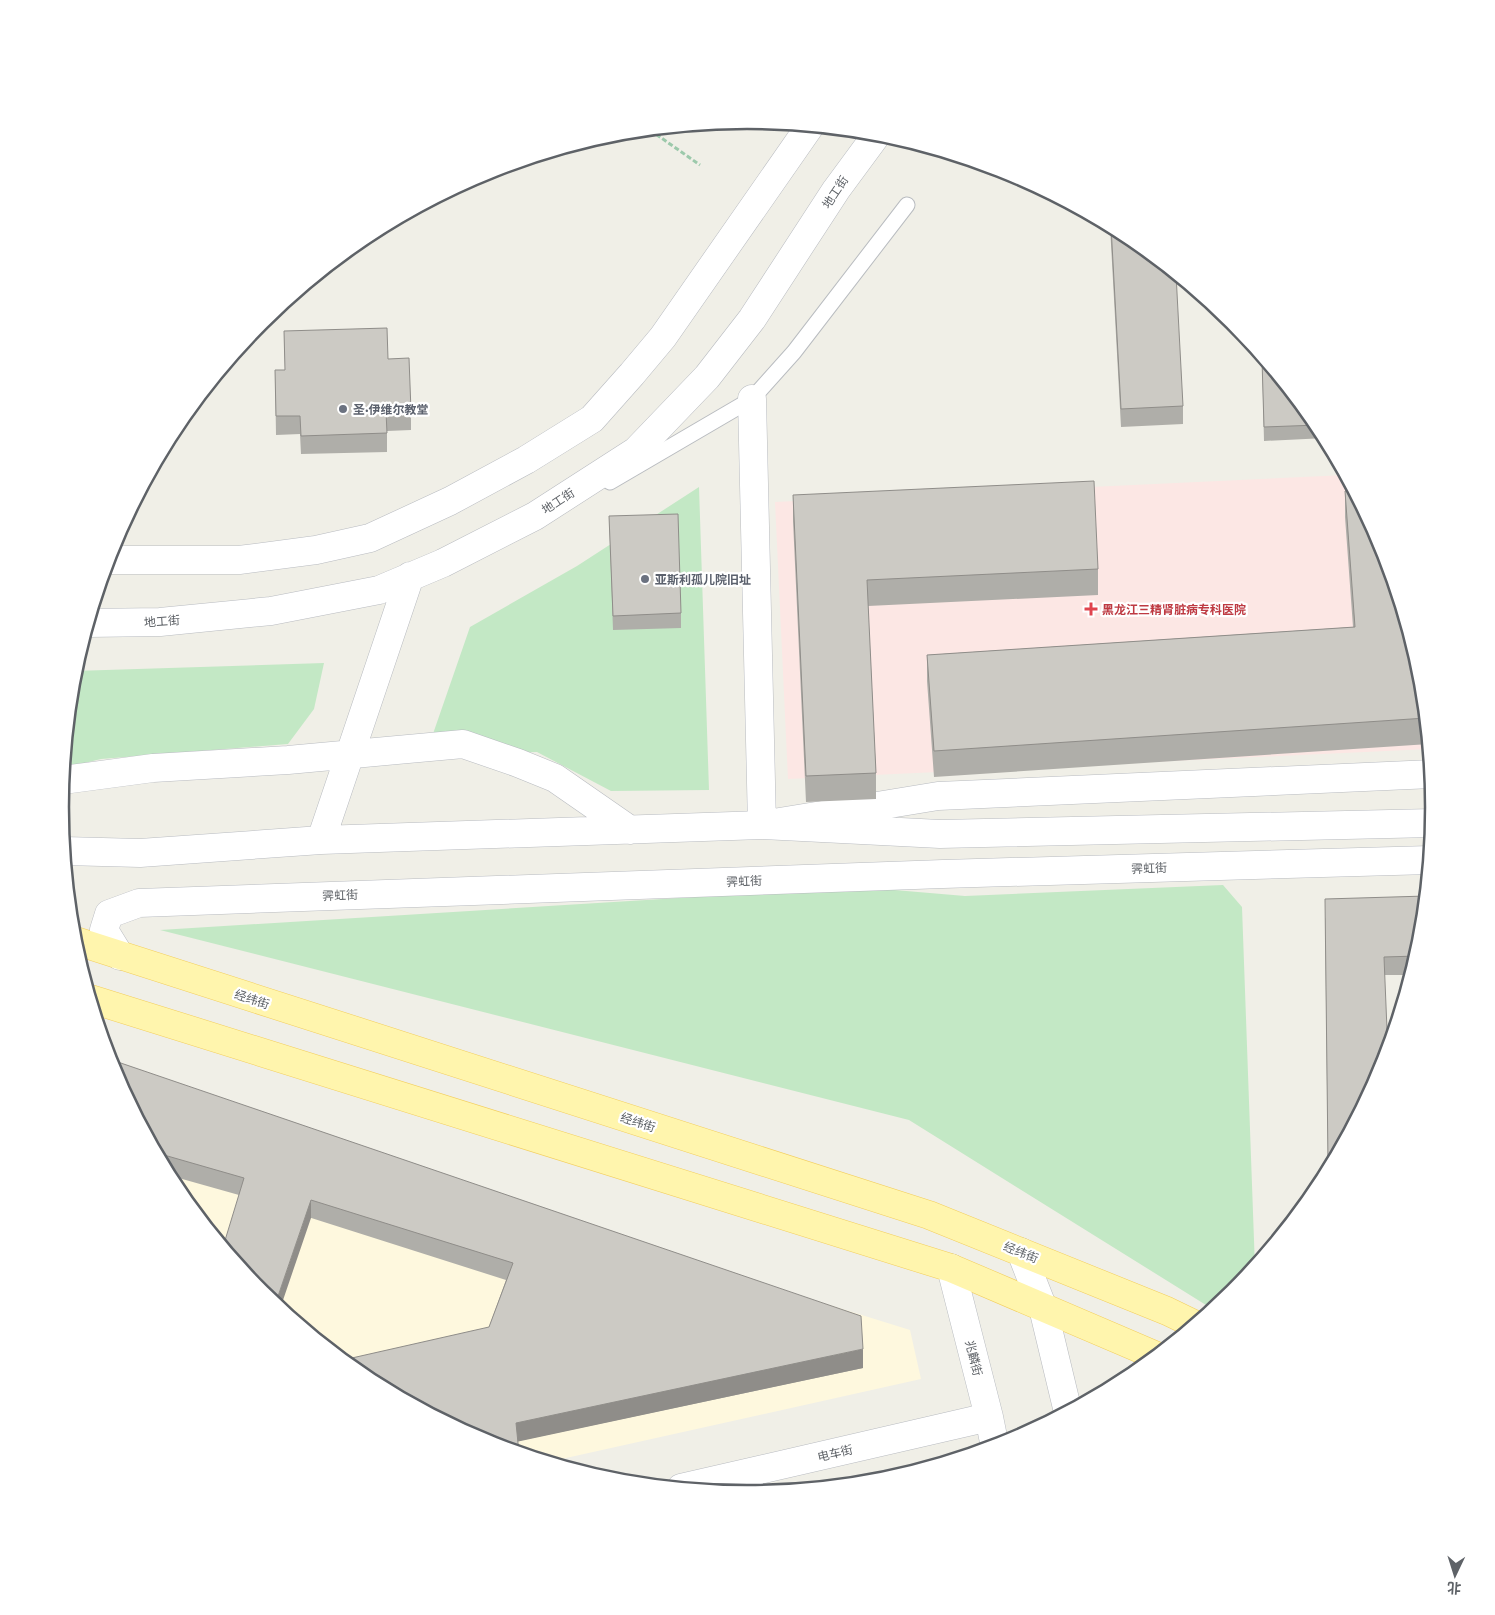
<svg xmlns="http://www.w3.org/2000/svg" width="1495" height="1615" viewBox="0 0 1495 1615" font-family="Montserrat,'Noto Sans SC',sans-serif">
<rect width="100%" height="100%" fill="#f0efe7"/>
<path fill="#fef8de" d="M120 1085 910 1330 921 1379 548 1462 484 1443 365 1379 261 1293 176 1189Z"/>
<path fill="#fce7e4" d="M1346 475 1383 545 1426 719 1428 749 788 779 775 502Z"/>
<path fill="#c3e8c5" d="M699 487 709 790 611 791 537 752 426 754 470 627 577 566Z
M324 663 314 709 288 744 101 759 64 768 74 671Z
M1223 885 1242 907 1255 1268 1233 1294 1214 1310 909 1120 160 930 859 887 965 896Z"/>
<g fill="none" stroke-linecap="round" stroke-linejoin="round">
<defs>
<path id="lane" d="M610 482 752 399 794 352 907 205"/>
<path id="secondary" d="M752 399 762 825 940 834 1433 823
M108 560H239L316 550 370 538 450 501 526 460 592 419 632 374 663 337 810 126
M88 623 160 622 271 611 379 590 443 563 535 516 636 451 707 377 752 319 836 190 878 133
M63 780 153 768 288 760 463 744 518 763 555 778 630 830
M321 840 410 576
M64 851 140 853 321 840 762 825 938 796 1432 774
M120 956 104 930 109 914 139 903 943 874 1430 860
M1021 1252 1043 1308 1068 1412
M951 1268 989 1417 995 1447
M681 1488 989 1417"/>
<path id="primary" d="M73 940 929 1215 1167 1311 1196 1325
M91 999 951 1268 1157 1356"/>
</defs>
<use href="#lane" stroke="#b9bcc0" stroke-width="17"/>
<use href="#secondary" stroke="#b8bbc0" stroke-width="29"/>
<use href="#primary" stroke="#f3ce5d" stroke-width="29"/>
<path stroke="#9cc9ab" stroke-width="3" stroke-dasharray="5 2.5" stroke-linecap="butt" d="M650 130 700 165"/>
<use href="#lane" stroke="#fff" stroke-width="15"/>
<use href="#secondary" stroke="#fff" stroke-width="28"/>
<use href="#primary" stroke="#fff5ad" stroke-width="28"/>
</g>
<path fill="#afaea9" d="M1110 226 1130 236 1183 406V424L1121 427Z
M284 331 388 359 411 411V430L387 431V452L301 454 300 434 276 435 275 370H285Z
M1262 360H1265L1319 426 1326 438 1264 441Z
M1345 491 1422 674 1429 744 934 777 927 681V655L1353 627 1345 517Z
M793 495 1098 569V595L868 606 876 773V799L806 802 793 521Z
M609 516 681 613V628L613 630Z
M1325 918 1422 942 1412 975H1384L1383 1071 1328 1172Z
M112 1070 863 1368 518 1441 489 1327 506 1280 239 1195 168 1175Z"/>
<path fill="#8f8d89" d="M311 1200V1218L280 1309 275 1305Z
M863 1349V1368L516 1442V1423Z"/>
<path fill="#cccac4" stroke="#8f8d89" d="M1111 226 1130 236 1176 274 1183 406 1121 409Z
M387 328 388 359 409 358 411 411 386 412 387 433 301 436 300 416H276L275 370H285L284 331Z
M1262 360H1265L1318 425 1264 427Z
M1094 481 1098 569 867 580 876 773 806 776 793 495Z
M1345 491H1354L1383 545 1422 674 1426 718 934 751 927 655 1355 627Z
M678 514 681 613 613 616 609 516Z
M1426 896 1422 942 1417 956 1384 957 1388 1054 1383 1071 1334 1162H1328L1325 899Z
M109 1059 861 1316 863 1349 516 1423 519 1453 484 1443 365 1379 343 1360 489 1327 513 1263 311 1200 275 1305 261 1293 223 1247 244 1178 157 1153 112 1070Z
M871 1474 885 1481 881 1482 802 1490Z"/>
<g fill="#6b7280" stroke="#fff" stroke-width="2">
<circle cx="343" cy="409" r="5"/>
<circle cx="645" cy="579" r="5"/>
</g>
<path fill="#e0444e" stroke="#fff" stroke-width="2" d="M1088.5 601.5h5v5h5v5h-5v5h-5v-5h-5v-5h5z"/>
<g text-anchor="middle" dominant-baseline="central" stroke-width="4.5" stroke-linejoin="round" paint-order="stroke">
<g font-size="12" fill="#5e6267" stroke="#fff">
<text transform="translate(835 192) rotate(-56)">地工街</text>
<text transform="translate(558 501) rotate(-33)">地工街</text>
<text transform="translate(162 621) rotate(-4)">地工街</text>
<text transform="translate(1149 868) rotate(-2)">霁虹街</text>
<text transform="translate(744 881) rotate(-2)">霁虹街</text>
<text transform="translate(340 895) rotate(-2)">霁虹街</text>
<text transform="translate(252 999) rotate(18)">经纬街</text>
<text transform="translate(638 1122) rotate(18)">经纬街</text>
<text transform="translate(1021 1252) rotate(22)">经纬街</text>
<text transform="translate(974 1358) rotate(76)">兆麟街</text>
<text transform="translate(835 1453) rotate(-13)">电车街</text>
</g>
<g font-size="12" font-weight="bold" fill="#5b616d" stroke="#fff" text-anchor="start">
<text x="353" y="409">圣·伊维尔教堂</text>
<text x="655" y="579">亚斯利孤儿院旧址</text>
</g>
<g font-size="12" font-weight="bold" fill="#be3a42" stroke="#fff" text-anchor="start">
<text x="1102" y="609">黑龙江三精肾脏病专科医院</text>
</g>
</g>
<path d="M0 0H1495V1615H0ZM69 807a678 678 0 1 1 1356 0a678 678 0 1 1-1356 0Z" fill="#fff" fill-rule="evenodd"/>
<path fill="none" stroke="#5e6267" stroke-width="2.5" d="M69 807a678 678 0 1 1 1356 0a678 678 0 1 1-1356 0Z"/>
<g transform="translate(1455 1575) rotate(184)" stroke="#ffffff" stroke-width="4" paint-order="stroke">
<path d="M0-4L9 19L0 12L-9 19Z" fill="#5e6267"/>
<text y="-8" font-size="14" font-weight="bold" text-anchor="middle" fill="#5e6267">北</text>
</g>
</svg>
